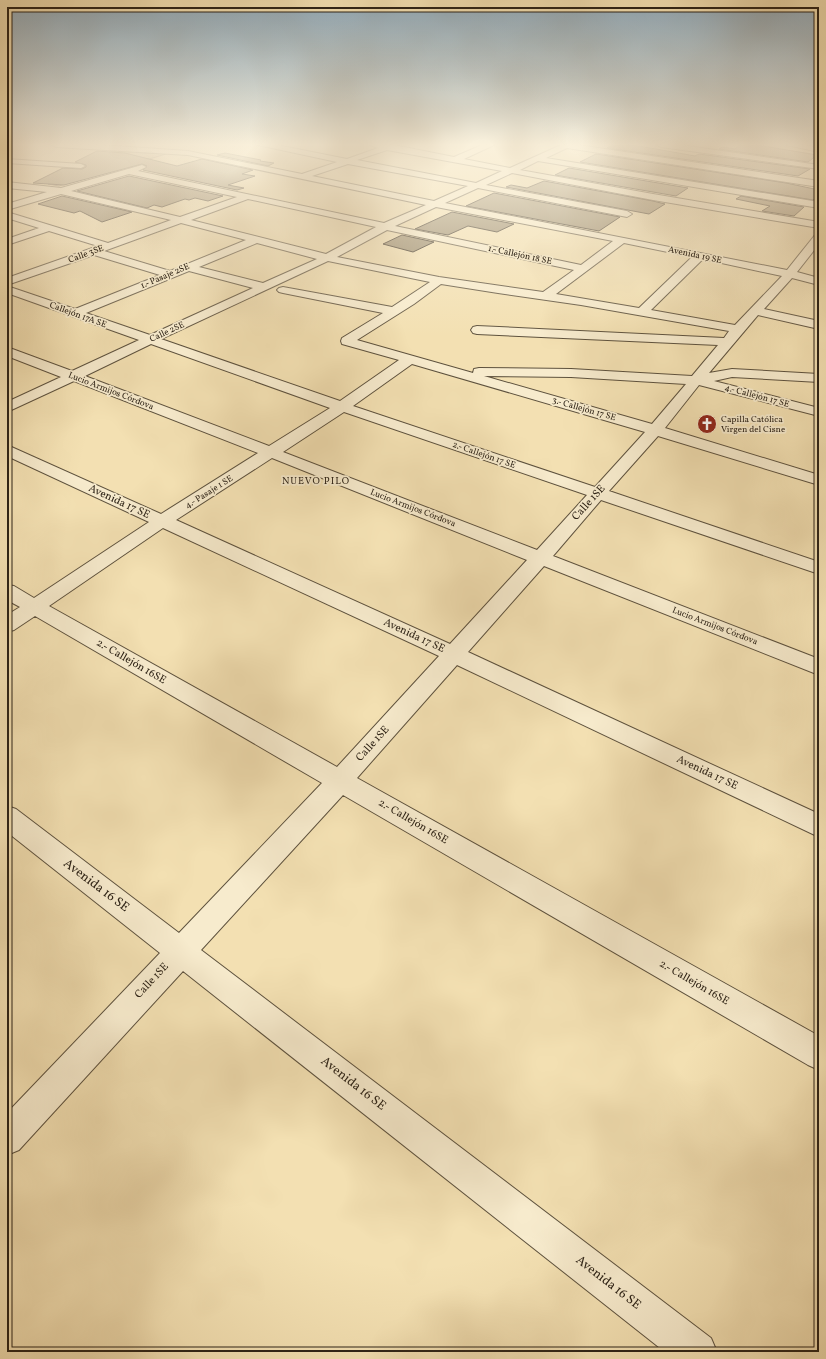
<svg xmlns="http://www.w3.org/2000/svg" width="826" height="1359" viewBox="0 0 826 1359" font-family="Vollkorn,serif">
<rect width="100%" height="100%" fill="#f3e0b2"/>
<filter id="stains"><feTurbulence type="fractalNoise" baseFrequency=".005" numOctaves="4"/><feColorMatrix values="0 0 0 0 .2 0 0 0 0 .09 0 0 0 0 .02 0 0 0 .5 -.17"/></filter>
<radialGradient id="worn" r=".72"><stop offset=".6" stop-color="#630" stop-opacity="0"/><stop offset="1" stop-color="#630" stop-opacity=".3"/></radialGradient>
<path fill="#d1c098" stroke="#7f7258" d="M113 151 166 154 59 186 48 184Z"/>
<path fill="#948568" stroke="#2d2317" d="M612 145H633L695 156 699 154 810 169 798 176 607 148Z
M739 145H757L817 155 808 162 719 149 722 147 735 149Z
M97 151 125 153 177 166 202 159 253 170 242 174 255 176 228 185 244 188 237 190 143 170 147 166 142 164 64 185 33 183 63 168 82 169 86 167V165L75 162Z
M225 153 261 160 260 161 274 163 268 166 217 155Z
M596 154 786 183 819 190V194L813 200 580 162Z
M569 168 688 188 676 196 555 175Z
M129 176 223 196 208 201 195 198 189 200 185 199 162 207 154 205 147 208 77 191Z
M544 181 653 201 665 204 649 214 506 187 511 185 527 188Z
M494 193 620 217 599 231 466 206Z
M62 196 132 212 102 222 80 211 74 213 38 204Z
M741 196 804 207 794 216 762 211 770 206 736 199Z
M452 212 514 224 497 232 468 226 448 235 415 229Z
M402 235 434 242 413 252 383 244Z"/>
<g fill="none" stroke-linecap="round" stroke-linejoin="round">
<defs>
<path id="minor" d="M52 145H101L188 151 302 174 337 162 258 145H277L347 159 378 148 370 145H394L454 157 482 145H494L464 159 510 168 561 145H578L819 181V187L567 148 546 158 819 202V208L538 161 520 170 653 194 819 222V228L653 200 512 173 486 185 627 211 632 214 627 217 478 188 445 203 787 270 815 235 819 234V244L797 272 819 278V285L792 278 764 309 819 321V329L758 315 709 373 732 369 819 374V382L732 377 714 381 819 408V416L699 385 665 428 819 475V485L658 436 609 491 819 562V574L601 500 553 556 819 659V675L544 566 468 652 819 814V837L457 665 357 778 819 1036V1070L808 1065 343 795 201 950 711 1338 717 1352H665L183 971 19 1150 7 1155V1113L160 953 7 832V806L16 809 179 933 322 783 35 616 14 630 7 632V615L20 607 7 600V585L14 586 34 598 149 522 7 456V445L161 514 258 453 74 381 7 412V402L61 377 7 356V347L72 371 139 340 7 293V286L75 309 160 275 94 255 7 285V278L98 246 49 231 7 245V239L39 228 7 218V212L108 243 171 220 61 194 7 210V204L47 192 7 188V182L61 188 142 165 146 167 138 171 384 223 426 205 188 155 56 147ZM387 150 502 171 476 183 357 160ZM348 164 468 186 434 201 312 176ZM129 174 237 197 180 217 71 191ZM248 199 376 227 326 254 191 220ZM436 207 613 241 581 265 395 226ZM181 223 246 240 170 271 104 251ZM387 230 574 270 543 292 439 277 337 257ZM257 243 317 259 263 283 199 267ZM624 243 692 257 639 308 556 294ZM703 259 782 276 735 325 651 310ZM328 261 430 282 392 307 283 287 279 288 277 290 279 292 283 293 383 313 342 338 341 341 342 344 399 360 340 401 161 339ZM189 271 253 288 150 335 86 313ZM441 284 498 293 581 305 729 331 724 338 477 326 473 327 471 330 473 333 477 334 718 345 692 376 571 369 479 368 474 369 473 373 357 340 414 304ZM151 344 330 408 269 446 85 376ZM412 364 645 432 595 487 353 406ZM484 376 571 377 686 384 652 424ZM344 412 587 495 537 550 283 452ZM272 458 527 560 450 644 176 520ZM163 528 439 656 337 767 49 606Z
M657 145H681L819 165V169L661 147Z
M787 145H806L819 148V152Z
M7 159 81 164 85 166 81 168 7 163Z"/>
</defs>
<use href="#minor" stroke="#5e523e" stroke-width="2"/>
<use href="#minor" fill="#f7ebcd" fill-rule="evenodd"/>
</g>
<linearGradient id="sky" x2="0" y2="1"><stop stop-color="#91acbd"/><stop offset="0.43" stop-color="#faf1dc"/><stop offset="1" stop-color="#faf1dc" stop-opacity="0"/></linearGradient>
<rect width="826" height="336" fill="url(#sky)"/>
<defs>
<symbol id="church-disc" viewBox="-11 -11 22 22"><circle r="9.5" fill="#8f2418" stroke="#f7ebcd"/><path d="M-1.2-6h2.4v3.5h3.3v2.4h-3.3V6h-2.4V-.1h-3.3v-2.4h3.3Z" fill="#fff"/></symbol>
</defs>
<g fill-rule="evenodd">
<use href="#church-disc" x="696" y="413" width="22" height="22"/>
</g>
<g text-anchor="middle" dominant-baseline="central" stroke-width="3.5" stroke-linejoin="round" paint-order="stroke">
<g font-size="9" fill="#2d2317" stroke="#f7ebcd">
<text transform="translate(86 254) rotate(-20)">Calle 3SE</text>
<text transform="translate(520 255) rotate(12)">1.- Callejón 18 SE</text>
<text transform="translate(695 255) rotate(12)">Avenida 19 SE</text>
<text transform="translate(165 276) rotate(-23)">1.- Pasaje 2SE</text>
<text transform="translate(78 315) rotate(20)">Callejón 17A SE</text>
<text transform="translate(167 332) rotate(-25)">Calle 2SE</text>
<text transform="translate(111 391) rotate(21)">Lucio Armijos Córdova</text>
<text transform="translate(757 396) rotate(15)">4.- Callejón 17 SE</text>
<text transform="translate(584 409) rotate(16)">3.- Callejón 17 SE</text>
<text transform="translate(484 455) rotate(19)">2.- Callejón 17 SE</text>
<text transform="translate(209 492) rotate(-32)">4.- Pasaje 1 SE</text>
<text transform="translate(413 508) rotate(21)">Lucio Armijos Córdova</text>
<text transform="translate(715 626) rotate(21)">Lucio Armijos Córdova</text>
</g>
<g font-size="9" fill="#2d2317" stroke="#f7ebcd" text-anchor="start">
<text x="721" y="419">Capilla Católica<tspan x="721" dy="10">Virgen del Cisne</tspan></text>
</g>
<g font-size="10" letter-spacing="1" fill="#2d2317" stroke="#f7ebcd">
<text x="316" y="481">NUEVO PILO</text>
</g>
<g font-size="11" fill="#2d2317" stroke="#f7ebcd">
<text transform="translate(119 502) rotate(25)">Avenida 17 SE</text>
<text transform="translate(589 503) rotate(-48)">Calle 1SE</text>
<text transform="translate(414 636) rotate(25)">Avenida 17 SE</text>
<text transform="translate(131 662) rotate(30)">2.- Callejón 16SE</text>
<text transform="translate(373 744) rotate(-48)">Calle 1SE</text>
<text transform="translate(707 773) rotate(25)">Avenida 17 SE</text>
<text transform="translate(413 822) rotate(30)">2.- Callejón 16SE</text>
<text transform="translate(152 981) rotate(-47)">Calle 1SE</text>
<text transform="translate(694 983) rotate(30)">2.- Callejón 16SE</text>
</g>
<g font-size="13" fill="#2d2317" stroke="#f7ebcd">
<text transform="translate(96 886) rotate(37)">Avenida 16 SE</text>
<text transform="translate(353 1084) rotate(38)">Avenida 16 SE</text>
<text transform="translate(608 1283) rotate(38)">Avenida 16 SE</text>
</g>
</g>
<rect width="826" height="1359" fill="none" stroke="#f3e0b2" stroke-width="24"/>
<rect x="8" y="8" width="810" height="1343" fill="none" stroke="#2d2317" stroke-width="2"/>
<rect x="12" y="12" width="802" height="1335" fill="none" stroke="#2d2317"/>
<rect width="100%" height="100%" filter="url(#stains)"/>
<rect width="100%" height="100%" fill="url(#worn)"/>
</svg>
